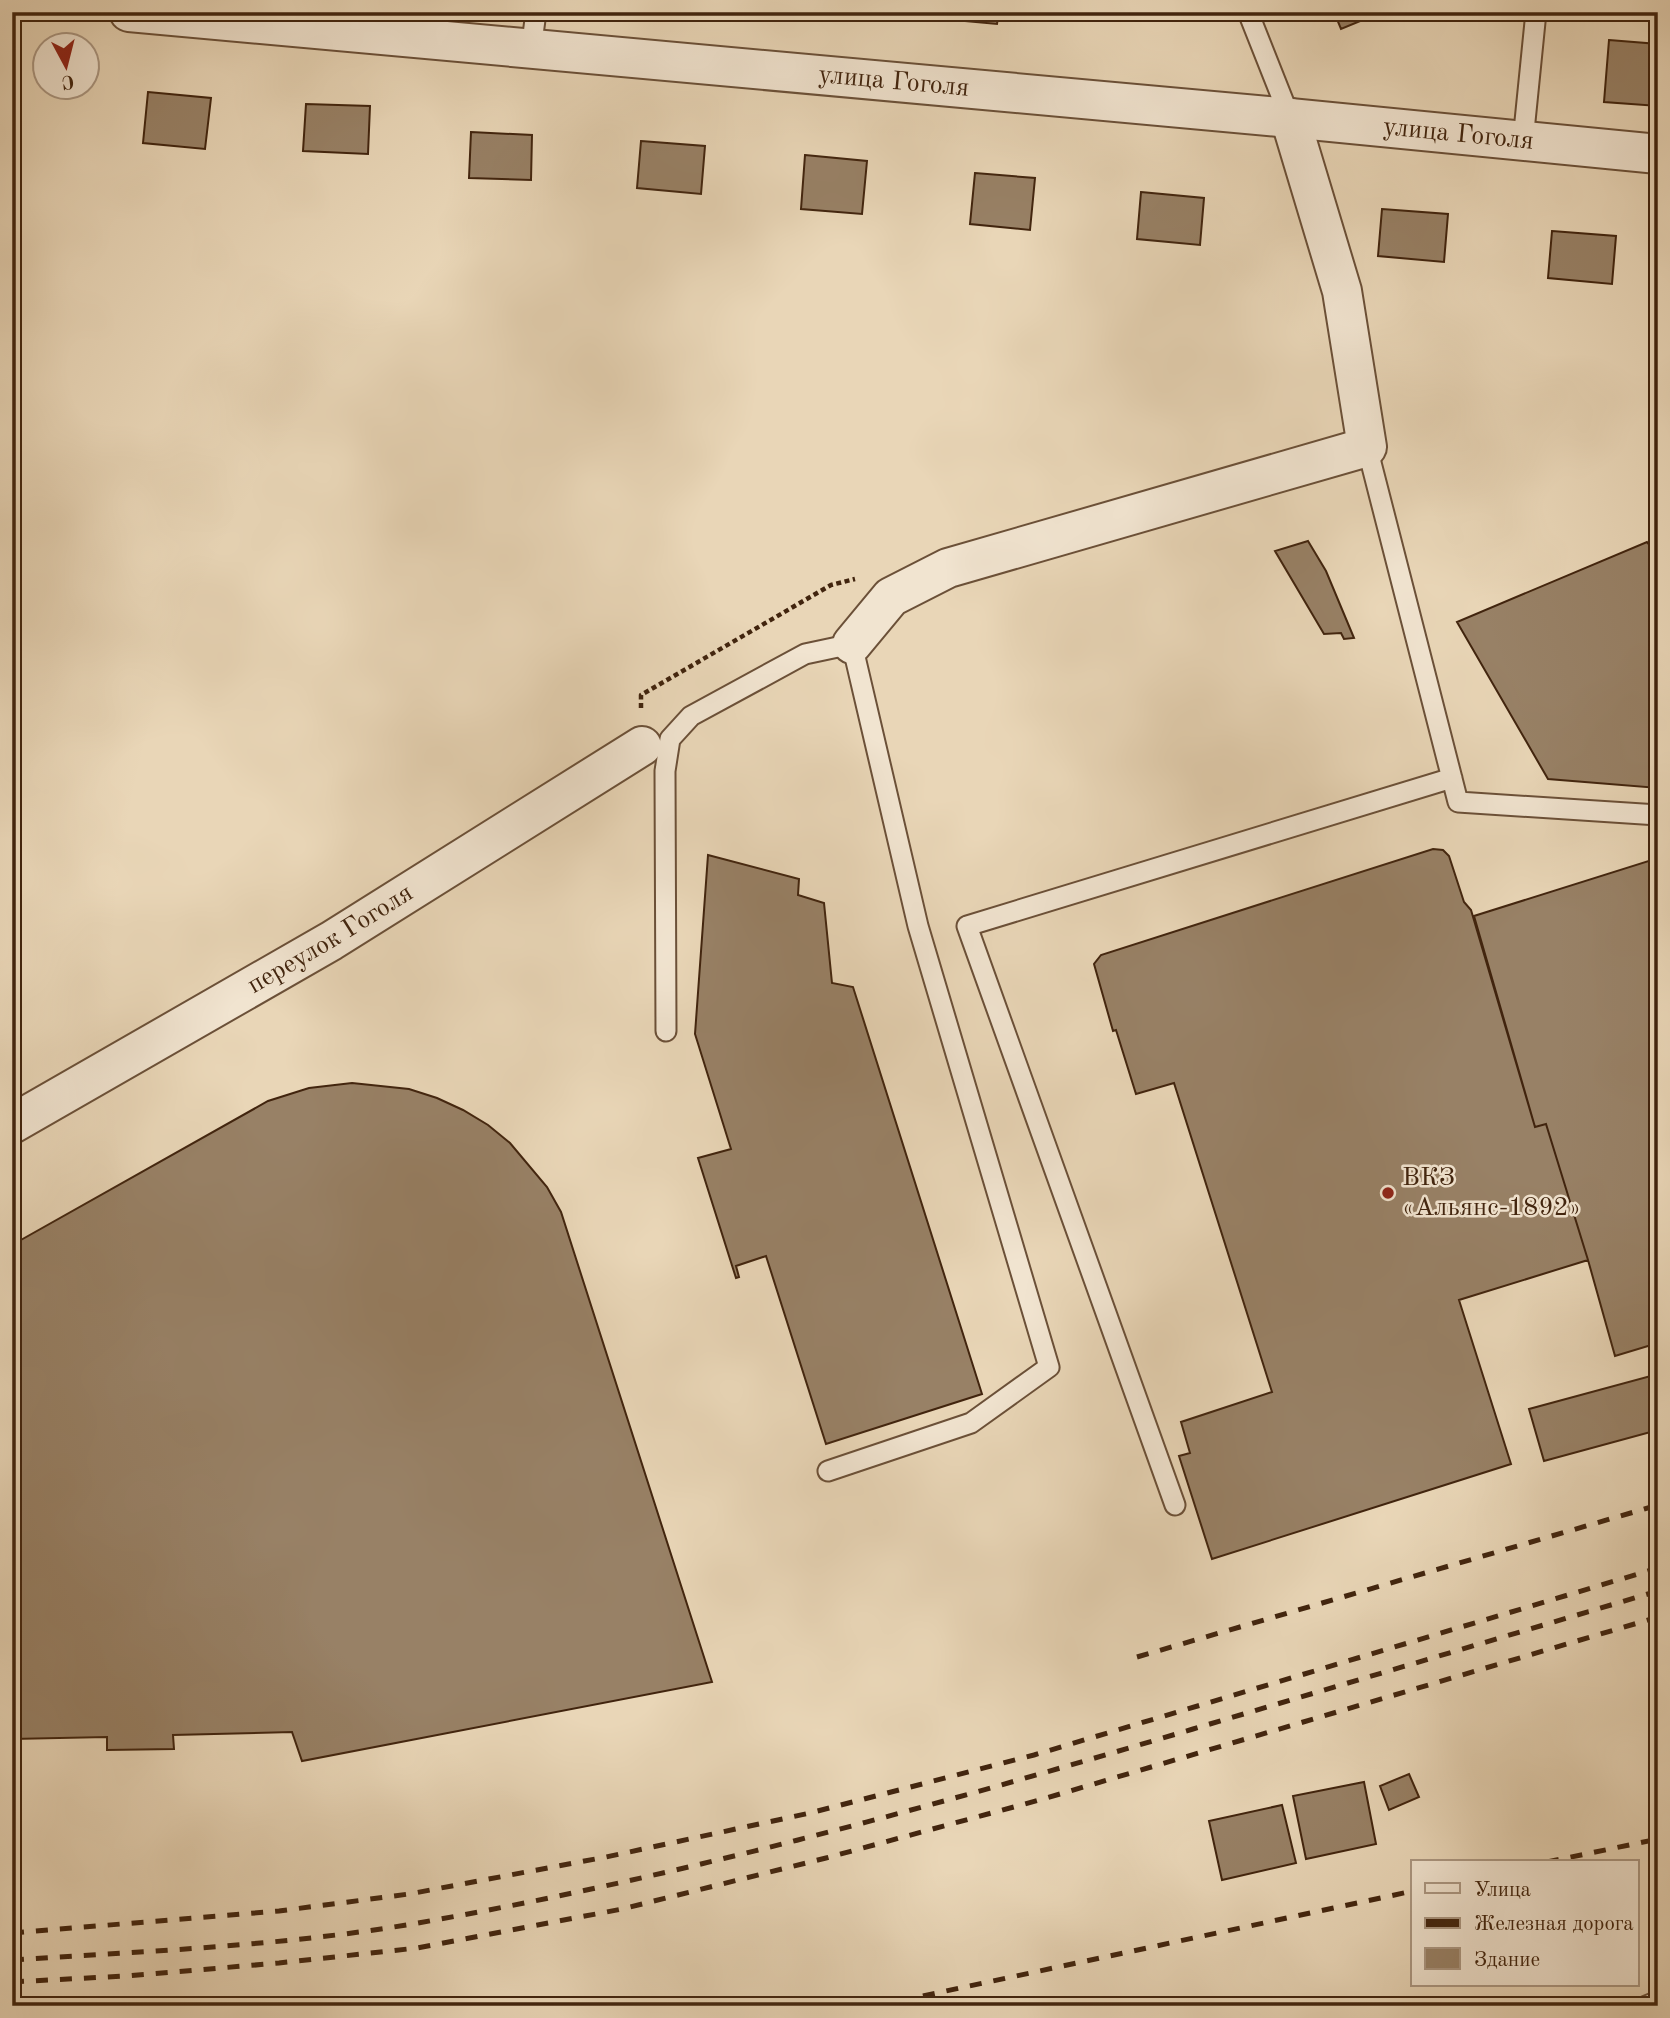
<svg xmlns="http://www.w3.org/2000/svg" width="1670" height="2018" viewBox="0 0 1670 2018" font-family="'Old Standard TT',serif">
<rect width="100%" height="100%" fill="#e9d6b7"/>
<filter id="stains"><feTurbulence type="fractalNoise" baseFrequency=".00286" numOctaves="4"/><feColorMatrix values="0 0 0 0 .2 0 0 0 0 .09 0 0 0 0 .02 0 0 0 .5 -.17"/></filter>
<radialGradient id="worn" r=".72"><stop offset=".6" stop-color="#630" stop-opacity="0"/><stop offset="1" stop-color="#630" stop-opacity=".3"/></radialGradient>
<path fill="#988166" stroke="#41240e" stroke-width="2" d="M866 12H999L997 24Z
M1334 12H1382L1341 29Z
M1609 40 1658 44V106L1604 102Z
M148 92 211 98 205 149 143 143Z
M306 104 370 106 368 154 303 151Z
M471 132 532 135 531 180 469 178Z
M641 141 705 146 701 194 637 188Z
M805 155 867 161 862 214 801 209Z
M975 173 1035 178 1030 230 970 224Z
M1141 192 1204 198 1200 245 1137 239Z
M1382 209 1448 214 1444 262 1378 256Z
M1552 231 1616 236 1612 284 1548 278Z
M1308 541 1326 571 1354 638 1344 639 1341 633 1324 634 1275 551Z
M1647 542 1658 557V788L1548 779 1457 622Z
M1433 849 1443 850 1449 856 1464 902 1471 910 1535 1127 1546 1124 1588 1260 1459 1300 1511 1464 1212 1559 1179 1456 1190 1453 1181 1422 1272 1392 1174 1083 1136 1094 1116 1030 1113 1031 1094 964 1101 955Z
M708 855 799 879 798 895 824 903 832 983 853 987 982 1394 826 1444 766 1256 736 1266 739 1277 736 1278 698 1158 731 1149 695 1034Z
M1658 858V1343L1615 1356 1588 1260 1546 1124 1535 1127 1474 916Z
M352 1083 409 1089 437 1098 463 1110 488 1125 510 1143 547 1187 561 1212 712 1682 302 1761 292 1732 173 1735 174 1749 107 1750V1737L12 1739V1245L268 1101 309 1088Z
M1658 1374V1430L1544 1461 1529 1409Z
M1409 1774 1419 1797 1389 1810 1380 1786Z
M1364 1782 1376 1844 1306 1859 1293 1796Z
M1282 1805 1296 1863 1222 1880 1209 1821Z"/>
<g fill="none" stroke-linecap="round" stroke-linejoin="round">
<defs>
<path id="lane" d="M1248 12 1290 118
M531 50 536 12
M1523 141 1536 12
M1367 447 1458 802 1658 815
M666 1031 665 771 670 739 691 716 805 654 852 644 918 926 1049 1367 971 1423 828 1471
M1175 1505 967 926 1452 778
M1646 2006 1658 2001"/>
<g id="street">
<path id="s1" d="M129 12 1290 118 1658 154"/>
<path d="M852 644 891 597 948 568 1367 447 1342 291 1290 118"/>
<path id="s2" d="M12 1124 331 941 642 746"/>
</g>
</defs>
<use href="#lane" stroke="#6b5038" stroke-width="23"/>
<use href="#street" stroke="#6b5038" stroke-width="42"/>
<path stroke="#41240e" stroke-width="4.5" stroke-dasharray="5 3.5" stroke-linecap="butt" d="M641 708V695L831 585 855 579"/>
<use href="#lane" stroke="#f1e4d0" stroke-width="19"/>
<use href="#street" stroke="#f1e4d0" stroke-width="38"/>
<path stroke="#41240e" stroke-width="5" stroke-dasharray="12 12" stroke-linecap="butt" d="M1137 1657 1658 1505
M1547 1862 1658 1839
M12 1933 279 1911 409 1894 606 1857 810 1813 1034 1755 1658 1568
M12 1960C147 1951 285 1946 418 1923 681 1877 938 1805 1193 1729 1348 1683 1503 1637 1658 1591
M12 1982 126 1976 279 1963 417 1948 622 1909 826 1858 1043 1799 1658 1617
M876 2006 1413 1891"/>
</g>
<circle fill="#8f2418" stroke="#f1e4d0" stroke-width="2.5" cx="1388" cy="1193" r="7"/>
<g text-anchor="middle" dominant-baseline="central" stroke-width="5" stroke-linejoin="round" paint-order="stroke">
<g font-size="26" fill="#41240e" stroke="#f1e4d0">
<text stroke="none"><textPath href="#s1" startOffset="768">улица Гоголя</textPath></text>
<text stroke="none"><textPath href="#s1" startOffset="1335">улица Гоголя</textPath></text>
<text stroke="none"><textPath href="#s2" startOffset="368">переулок Гоголя</textPath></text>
</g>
<g font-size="26" fill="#41240e" stroke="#f1e4d0" text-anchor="start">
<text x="1402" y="1178">ВКЗ<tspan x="1402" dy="30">«Альянс-1892»</tspan></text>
</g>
</g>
<rect width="1670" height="2018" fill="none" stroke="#e9d6b7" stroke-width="42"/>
<rect x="14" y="14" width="1642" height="1990" fill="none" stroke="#41240e" stroke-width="3.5"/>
<rect x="21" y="21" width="1628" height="1976" fill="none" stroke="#41240e" stroke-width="2"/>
<rect x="1411" y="1860" width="228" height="126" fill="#f1e4d0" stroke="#ab9782" stroke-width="2"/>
<rect x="1425" y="1883" width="35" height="10" fill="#f1e4d0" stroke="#ab9782" stroke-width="2"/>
<text x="1474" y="1896" font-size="21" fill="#41240e">Улица</text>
<rect x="1425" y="1918" width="35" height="10" fill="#41240e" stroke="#ab9782" stroke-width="2"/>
<text x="1474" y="1930" font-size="21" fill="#41240e">Железная дорога</text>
<rect x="1425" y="1948" width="35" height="21" fill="#988166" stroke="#ab9782" stroke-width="2"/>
<text x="1474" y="1966" font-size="21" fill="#41240e">Здание</text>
<g transform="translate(66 66) rotate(173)"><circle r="33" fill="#f1e4d0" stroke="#ab9782" stroke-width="2"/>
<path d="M0-5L12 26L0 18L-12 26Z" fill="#8f2418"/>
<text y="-10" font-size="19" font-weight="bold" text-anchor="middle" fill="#41240e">С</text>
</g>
<rect width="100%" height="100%" filter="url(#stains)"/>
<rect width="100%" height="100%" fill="url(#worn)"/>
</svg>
